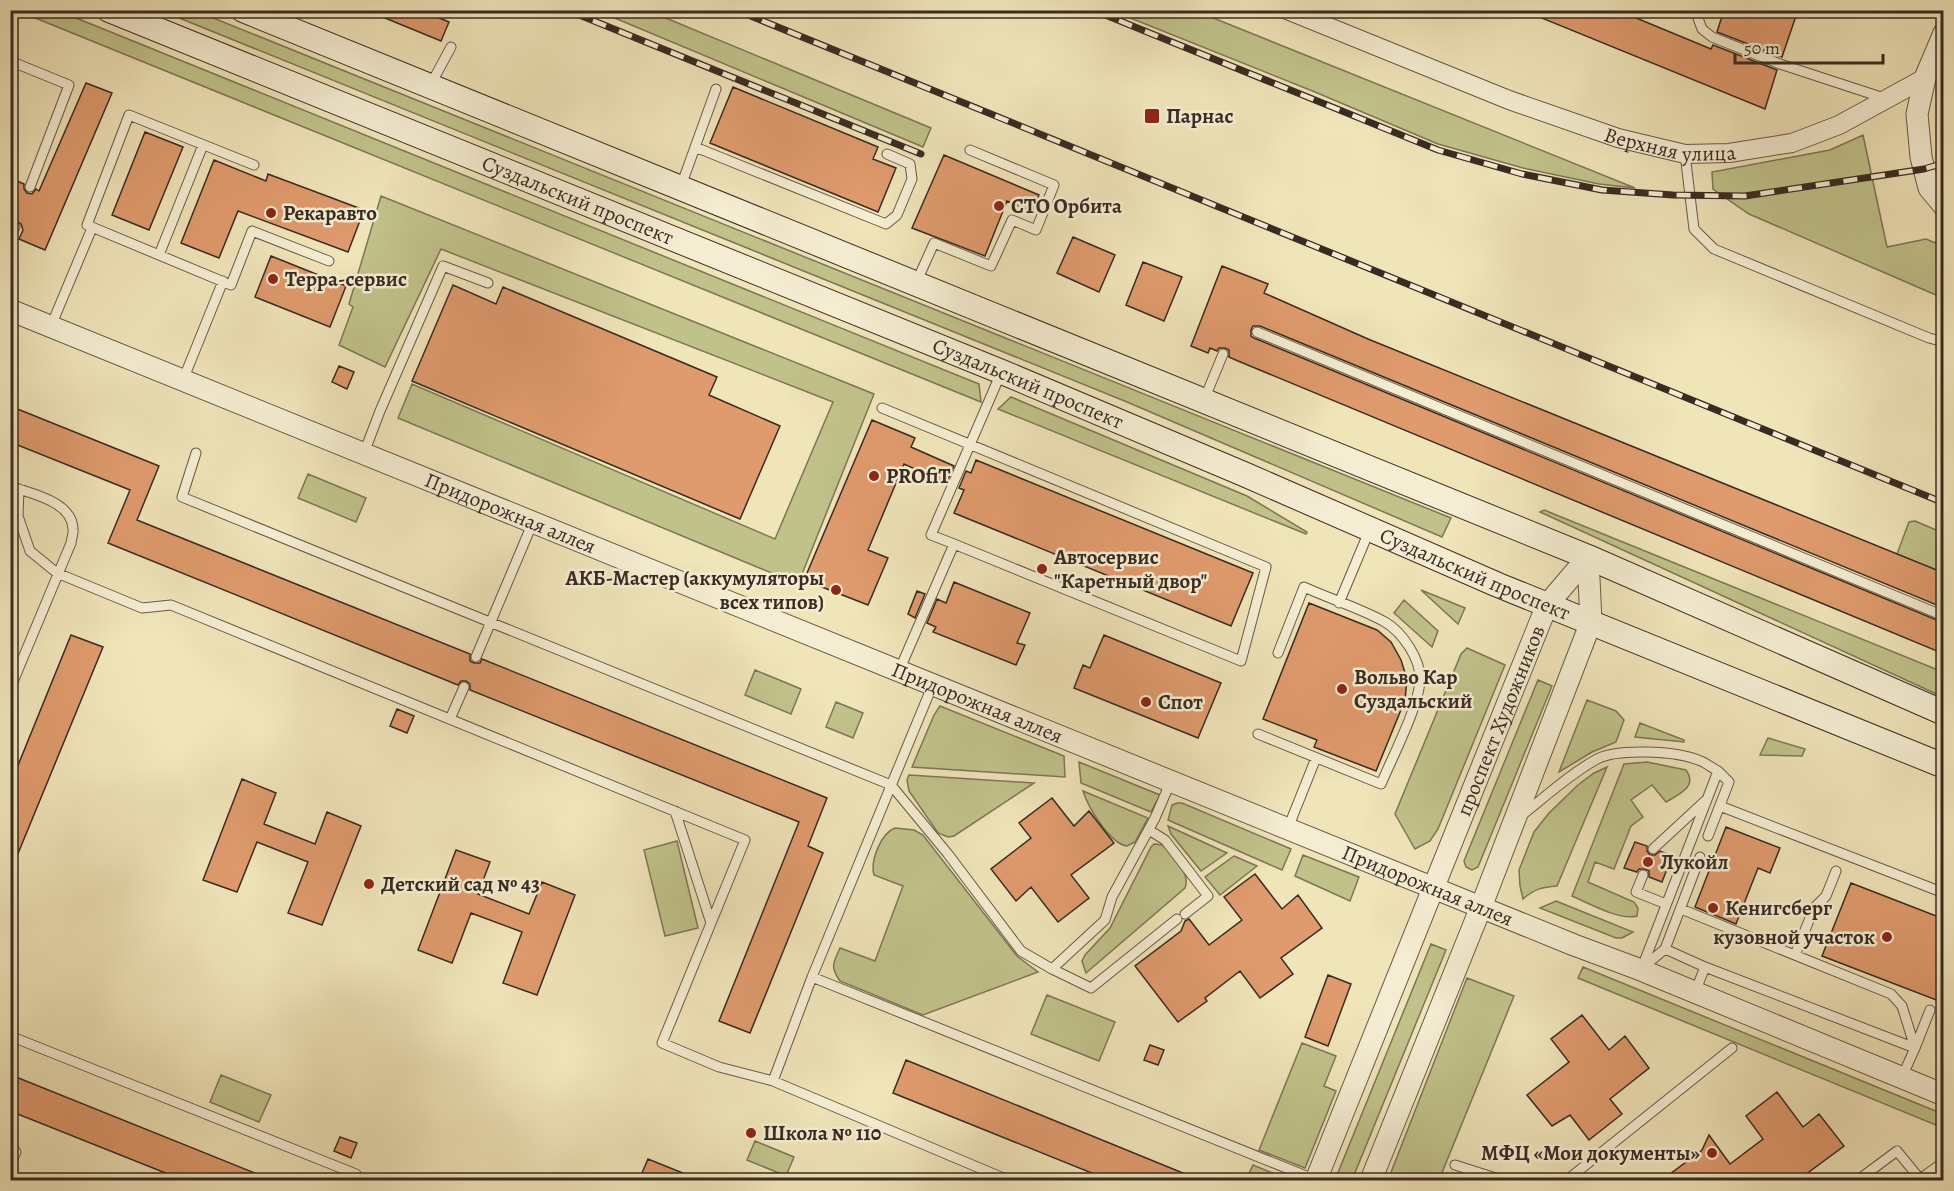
<svg xmlns="http://www.w3.org/2000/svg" width="1954" height="1191" viewBox="0 0 1954 1191" font-family="Alegreya,serif">
<rect width="100%" height="100%" fill="#f0e4b9"/>
<filter id="stains"><feTurbulence type="fractalNoise" baseFrequency=".00333" numOctaves="4"/><feColorMatrix values="0 0 0 0 .2 0 0 0 0 .09 0 0 0 0 .02 0 0 0 .5 -.17"/></filter>
<radialGradient id="worn" r=".72"><stop offset=".6" stop-color="#630" stop-opacity="0"/><stop offset="1" stop-color="#630" stop-opacity=".3"/></radialGradient>
<path fill="#c1c28a" stroke="#7d7656" stroke-width="1.5" d="M18 11H59L979 384 981 402Z
M162 11H196L1451 518 1442 537 1127 402Z
M598 11H649L931 128 923 147Z
M1113 11H1196L1635 188 1599 184 1523 168 1438 144 1315 92Z
M1863 135 1887 247 1926 239 1943 246V298L1749 214 1713 189 1712 172 1830 150Z
M381 196 874 394 798 584 398 418 412 384 775 539 833 402 441 249 385 367 339 345 353 307 349 304Z
M1011 397 1247 496 1307 532 1306 534 998 409Z
M308 474 366 498 356 522 298 498Z
M1544 510 1943 672V697L1540 512Z
M1915 521 1943 533V573L1897 554 1909 522Z
M1421 590 1465 608 1458 624Z
M1404 600 1438 631 1432 647 1394 613Z
M1467 648 1505 665 1438 829 1430 841 1415 849 1395 814 1461 654Z
M755 670 801 689 791 714 745 695Z
M1538 680 1552 686 1478 867 1472 870 1466 867 1464 861Z
M1587 700 1616 711 1624 720 1616 742 1592 752 1559 772Z
M836 702 863 713 853 738 826 727Z
M940 706 1064 756 1065 777 912 767 934 715Z
M1640 723 1684 740V742L1635 737Z
M1768 738 1805 749 1802 756 1760 755Z
M1079 762 1160 795 1151 812 1081 783Z
M1647 762 1686 770C1698 787 1679 794 1666 802L1652 785 1631 800 1643 817 1631 826 1614 869 1595 862 1588 882 1634 902 1638 908 1637 916C1620 921 1588 903 1572 896L1624 764Z
M1607 767 1557 886C1543 887 1534 889 1523 899L1520 886 1519 870 1534 832 1549 813 1578 785 1594 773Z
M909 775 1034 783 954 836 948 837 938 833 909 791 907 780Z
M1083 791 1148 818 1135 842 1127 846C1110 844 1088 807 1083 791Z
M1177 803H1182L1291 849 1282 870 1168 820 1172 805Z
M1168 826 1227 853 1201 871 1171 834Z
M895 828 914 830 923 835 1017 956 1038 972 923 1015 840 981C830 967 833 963 840 948L875 961 903 886 874 875C870 861 881 833 895 828Z
M677 841 698 928 665 936 644 850Z
M1154 844 1163 845C1173 855 1191 873 1185 888L1086 973 1082 961 1085 955 1110 928 1151 847Z
M1303 855 1359 877 1350 901 1295 876Z
M1234 856 1257 866 1220 895 1205 877Z
M1556 901 1633 932 1622 938H1616L1540 908Z
M1431 944 1446 950 1352 1180H1335Z
M1583 967 1943 1114V1128L1578 978Z
M1467 978 1514 996 1439 1180H1388Z
M1047 995 1115 1022 1099 1061 1031 1034Z
M1302 1043 1336 1056 1324 1086 1336 1091 1305 1168 1259 1150Z
M221 1075 271 1095 259 1122 210 1102Z
M755 1141 794 1157 786 1176 747 1160Z
M1253 1165 1290 1180H1246Z"/>
<path fill="#df9a6d" stroke="#392b22" stroke-width="1.5" d="M420 10 449 22 441 41 368 11Z
M1522 10H1617L1711 49 1713 45 1777 70 1765 109Z
M1724 10H1756L1776 17 1778 10H1798L1782 57 1717 32Z
M86 83 112 93 45 250 19 239 23 230 21 224 15 220 10 222V178L24 184V189L27 193 32 194 36 189 39 191Z
M733 87 878 147 873 159 896 168 878 212 710 143Z
M145 132 183 147 149 230 112 215Z
M944 155 1039 195 1032 211 1007 201 985 256 912 228Z
M214 160 266 181 268 174 364 210 348 252 238 211 219 258 181 243Z
M1073 237 1115 255 1099 292 1057 273Z
M271 256 346 286 330 327 255 297Z
M1143 262 1182 277 1164 321 1126 305Z
M1222 266 1268 284 1264 293 1368 339 1944 573V608L1260 326H1253L1251 330V336L1254 338 1944 623V654L1238 361 1229 357V350L1225 348H1219L1217 351 1210 348 1208 353 1191 346Z
M453 285 496 304 503 287 717 377 709 395 780 426 740 519 412 381Z
M339 366 354 372 347 389 332 382Z
M10 406 159 466 137 520 470 654V661L474 663H480L482 659 827 798 808 846 823 853 750 1033 719 1021 799 822 470 690V684L466 681H461L458 685 108 543 130 490 10 442Z
M872 420 915 438 911 447 954 466 946 483 904 464 868 550 888 558 868 605 804 580Z
M976 460 1253 573 1231 626 954 513 964 490 959 488 966 471 971 473Z
M954 582 1030 613 1017 643 1025 645 1016 665 933 632 936 627 927 623 937 599 946 603Z
M917 591 925 594 915 618 908 614Z
M1309 603 1377 630 1391 642 1401 660 1407 679 1405 700 1376 771 1314 747 1317 740 1263 719Z
M71 635 103 647 10 873V785Z
M1104 635 1221 683 1198 738 1074 688 1083 665 1090 668Z
M397 709 414 716 407 733 390 726Z
M242 779 276 793 264 824 315 844 327 812 361 826 322 925 288 913 308 862 257 842 237 892 203 880Z
M1052 798 1074 826 1089 811 1114 843 1071 875 1089 898 1058 922 1031 887 1016 901 991 869 1031 838 1019 823Z
M1726 827 1780 848 1770 873 1758 868 1736 924 1695 907Z
M1635 842 1647 846V851L1650 855H1655L1660 851 1672 856 1662 882 1649 877V871L1645 869H1639L1637 872 1624 868Z
M456 850 490 862 478 894 529 914 542 882 575 895 537 995 503 983 522 932 471 913 452 963 418 950Z
M1255 874 1282 909 1298 895 1322 928 1281 958 1293 974 1260 998 1240 971 1205 998 1207 1001 1178 1022 1135 966 1181 931 1185 921 1189 919 1209 945 1242 920 1224 897Z
M1851 883 1944 919V956L1938 971 1944 972V1003L1822 956Z
M1328 975 1351 984 1328 1046 1305 1037Z
M1582 1015 1609 1050 1625 1036 1649 1068 1610 1099 1622 1114 1589 1140 1570 1115 1552 1126 1527 1095 1569 1062 1551 1039Z
M1150 1045 1164 1050 1158 1065 1144 1060Z
M906 1060 1200 1180H1109L893 1093Z
M16 1077 272 1180H183L10 1111V1090Z
M1777 1092 1803 1127 1819 1114 1844 1146 1798 1180H1662L1702 1150 1709 1135 1730 1164 1763 1139 1746 1116Z
M340 1137 357 1143 351 1158 334 1151Z
M648 1159 700 1180H639Z"/>
<g fill="none" stroke-linecap="round" stroke-linejoin="round">
<defs>
<path id="service" d="M1698 10V18L1702 29 1712 37 1780 64 1884 98
M1934 10 1944 15
M10 61 69 85 30 187
M431 84 451 47
M695 147 886 224 897 215 912 179 910 164 887 154
M1685 154 1694 229 1714 249 1929 338 1944 342
M254 165 129 115 87 225 231 285 252 231 329 261
M681 186 716 89
M10 238 15 227
M159 255 203 145
M916 283 934 243 991 266 1012 220 1036 230 1054 185 970 150
M51 326 92 228
M1257 332 1944 616
M183 380 223 281
M1204 400 1223 354
M882 408 1266 567 1241 661 954 544 899 671
M196 453 182 497 891 785 948 854 1021 951 1052 969 1105 920 1112 897 1155 818 1171 781
M364 453 380 411 443 266 488 283
M10 486C31 494 72 501 73 529 74 533 71 539 71 543L10 689
M19 489 18 516 30 551 57 573 142 608 171 605 745 840 662 1043 719 1067 773 1081 1008 1180
M954 544 931 535 1001 373
M1339 603 1370 529
M476 657 533 522
M450 719 464 687
M1258 734 1381 784C1392 758 1419 706 1420 680 1421 659 1402 632 1385 622 1360 608 1330 599 1304 587L1278 653
M1720 806 1944 893
M675 811 711 923
M1522 815C1546 796 1570 774 1597 759 1618 748 1676 751 1698 760 1705 762 1712 768 1718 771L1641 970
M1288 828 1316 758
M1149 830 1165 840 1208 896 1185 914
M1708 836 1729 782 1718 771
M1653 849 1706 800
M1643 875 1636 892 1666 904
M1681 909 1891 994 1902 1006 1915 1048
M1665 949 1705 967 1915 1048 1902 1077
M1795 955 1814 908 1826 896 1836 871
M1642 968 1665 949 1700 857
M1052 969 1091 988 1177 919
M812 977 1316 1180
M1695 992 1705 967
M10 1036 356 1174 359 1180
M1915 1048 1930 1010
M773 1081 812 977 933 684
M10 1150 16 1152 10 1165
M1455 1165 1502 1180
M1567 1180 1732 1048
M1858 1180 1897 1151 1920 1179 1944 1162"/>
<g id="minor">
<path id="s1" d="M1287 10 1509 100 1618 138 1685 154 1729 153 1792 143 1839 125 1925 78"/>
</g>
<g id="tertiary">
<path d="M1944 33 1925 78 1917 114 1921 157 1929 188 1944 206"/>
<path id="s2" d="M10 310 1574 945 1641 970 1944 1095"/>
<path id="s3" d="M1316 1180 1547 605 1588 557"/>
<path d="M1371 1180 1481 907 1591 622 1588 557"/>
</g>
<g id="secondary">
<path id="s4" d="M109 10 1002 372 1246 475 1498 585 1944 766"/>
<path d="M243 10 1588 557 1944 713"/>
</g>
</defs>
<use href="#service" stroke="#675948" stroke-width="11"/>
<use href="#minor" stroke="#675948" stroke-width="20"/>
<use href="#tertiary" stroke="#675948" stroke-width="23"/>
<use href="#secondary" stroke="#392b22" stroke-width="26"/>
<use href="#service" stroke="#f5edd2" stroke-width="9"/>
<use href="#minor" stroke="#f5edd2" stroke-width="18"/>
<use href="#tertiary" stroke="#f5edd2" stroke-width="21"/>
<use href="#secondary" stroke="#f5edd2" stroke-width="24"/>
<defs>
<path id="rail" d="M567 10 921 154
M736 10 1944 503
M1093 10 1438 150 1522 174 1602 190 1673 195 1745 196 1924 169 1944 163"/>
</defs>
<use href="#rail" stroke="#392b22" stroke-width="7"/>
<use href="#rail" stroke="#f5edd2" stroke-width="4.5" stroke-dasharray="14" stroke-linecap="butt"/>
</g>
<g fill="#8f2418" stroke="#f5edd2" stroke-width="2">
<rect x="1144" y="108" width="16" height="16" rx="3"/>
<circle cx="999" cy="206" r="6"/>
<circle cx="271" cy="213" r="6"/>
<circle cx="273" cy="279" r="6"/>
<circle cx="874" cy="476" r="6"/>
<circle cx="1042" cy="569" r="6"/>
<circle cx="836" cy="590" r="6"/>
<circle cx="1342" cy="689" r="6"/>
<circle cx="1146" cy="702" r="6"/>
<circle cx="1648" cy="862" r="6"/>
<circle cx="369" cy="884" r="6"/>
<circle cx="1713" cy="908" r="6"/>
<circle cx="1887" cy="937" r="6"/>
<circle cx="751" cy="1133" r="6"/>
<circle cx="1712" cy="1153" r="6"/>
</g>
<g text-anchor="middle" dominant-baseline="central" stroke-width="5" stroke-linejoin="round" paint-order="stroke">
<g font-size="21" font-weight="bold" fill="#392b22" stroke="#f5edd2" text-anchor="start">
<text x="1166" y="116">Парнас</text>
<text x="1011" y="206">СТО Орбита</text>
<text x="283" y="213">Рекаравто</text>
<text x="285" y="279">Терра-сервис</text>
<text x="886" y="476">PROfiT</text>
<text x="1054" y="557">Автосервис<tspan x="1054" dy="24">"Каретный двор"</tspan></text>
<text x="824" y="578" text-anchor="end">АКБ-Мастер (аккумуляторы<tspan x="824" dy="24">всех типов)</tspan></text>
<text x="1354" y="677">Вольво Кар<tspan x="1354" dy="24">Суздальский</tspan></text>
<text x="1158" y="702">Спот</text>
<text x="1660" y="862">Лукойл</text>
<text x="381" y="884">Детский сад № 43</text>
<text x="1725" y="908">Кенигсберг</text>
<text x="1875" y="937" text-anchor="end">кузовной участок</text>
<text x="763" y="1133">Школа № 110</text>
<text x="1700" y="1153" text-anchor="end">МФЦ «Мои документы»</text>
</g>
<g font-size="21" fill="#392b22" stroke="#f5edd2">
<text stroke="none"><textPath href="#s1" startOffset="408">Верхняя улица</textPath></text>
<text stroke="none"><textPath href="#s4" startOffset="506">Суздальский проспект</textPath></text>
<text stroke="none"><textPath href="#s4" startOffset="992">Суздальский проспект</textPath></text>
<text stroke="none"><textPath href="#s2" startOffset="540">Придорожная аллея</textPath></text>
<text stroke="none"><textPath href="#s4" startOffset="1478">Суздальский проспект</textPath></text>
<text stroke="none"><textPath href="#s2" startOffset="1044">Придорожная аллея</textPath></text>
<text stroke="none"><textPath href="#s3" startOffset="495">проспект Художников</textPath></text>
<text stroke="none"><textPath href="#s2" startOffset="1530">Придорожная аллея</textPath></text>
</g>
</g>
<rect width="1954" height="1191" fill="none" stroke="#f0e4b9" stroke-width="36"/>
<rect x="12" y="12" width="1930" height="1167" fill="none" stroke="#392b22" stroke-width="3"/>
<rect x="18" y="18" width="1918" height="1155" fill="none" stroke="#392b22" stroke-width="1.5"/>
<path d="M1735 54v9h148v-9" fill="none" stroke="#392b22" stroke-width="3"/>
<text x="1744" y="54" font-size="18" fill="#392b22" stroke="#f5edd2" stroke-width="4.5" paint-order="stroke">50 m</text>
<rect width="100%" height="100%" filter="url(#stains)"/>
<rect width="100%" height="100%" fill="url(#worn)"/>
</svg>
